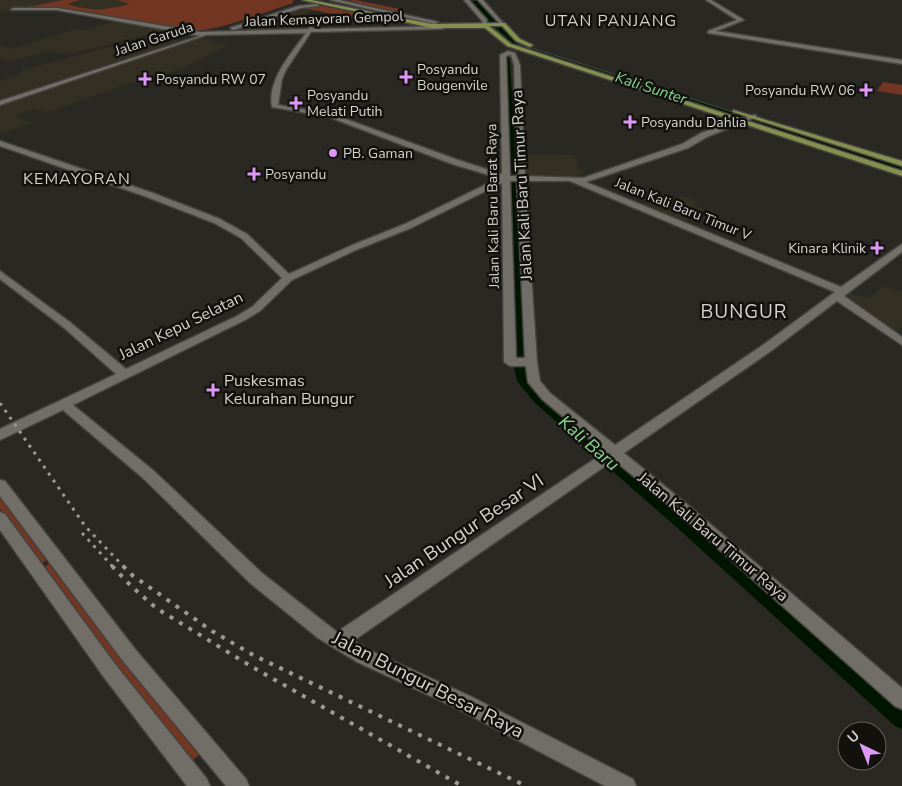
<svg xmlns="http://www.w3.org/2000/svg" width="902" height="786" viewBox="0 0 902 786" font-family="'Nunito Sans',sans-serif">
<rect width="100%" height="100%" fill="#2a2822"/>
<path fill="#332f23" d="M0 0H150L86 15 55 10 14 9 0 13Z
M302 8 314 10 294 19 292 31 215 34 200 38 229 45 184 68 159 77 150 76 48 112 31 109 15 116 32 123 0 134V81L20 74 24 69 154 36 181 41 199 35 232 30Z
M118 20 168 30 73 53 66 52 59 54 48 51 12 61 0 58V46L12 49 75 29 85 30Z
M521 154 575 155 577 165 585 174 575 176 520 175Z
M667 193 669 194 668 195 676 198 681 196 698 202 694 205 705 210 680 224 638 207Z
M884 286 902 292V326L896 335 862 312 846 295 850 293 869 298Z"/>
<path fill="#723623" d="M63 0H79L67 4C93 12 104 10 130 4L117 0H293V3C262 13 228 28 195 31L64 9 28 7Z
M356 0 405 10 396 13 341 1Z
M311 6H322L403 23H379L302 8Z
M883 82 902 85V95L877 91Z
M0 494 47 560 39 565 0 509Z
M50 563 199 755 189 763 41 569Z"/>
<path fill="#001500" stroke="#404e3e" d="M469 0H477L519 44 902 166V172L514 45 492 26Z"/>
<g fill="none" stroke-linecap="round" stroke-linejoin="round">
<path fill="#001500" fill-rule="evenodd" d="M506 52 509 54 518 176 517 200 520 208 527 364 530 380 545 397 695 523 902 705V729L895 726 683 533 535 403 517 381 513 364 510 208 507 200 508 176 503 54Z"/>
<defs>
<path id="secondary" d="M330 0H339L438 22 435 24Z
M464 0H469L487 20V25H483L482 21Z
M478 0H483L505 25H501Z
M706 0H711L744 20 716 31 902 60V64L708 33V31L737 20Z
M317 4 319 6 301 8 233 30 230 28 298 6Z
M13 8H57L200 32 308 29 311 27 314 29 445 26 443 29 311 32 286 70 282 79 278 105 332 114 458 160 502 174 500 55 508 51 515 53 520 65 525 176 583 178 682 144 701 133 752 115H756V117L707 137 688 148 586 182 841 287 902 244V252L844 296 902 337V345L837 301 771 351 624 453 688 505 902 688V709L895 706 678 513 614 460 353 641 369 650 470 696 633 779 636 786H605L456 708 357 662 318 638 250 583 144 479 63 410 0 440V429L116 374 63 327 0 279V271L71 323 126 369 237 316 252 307 282 278 241 238 214 223 147 197 0 146V141L153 193 220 219 247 234 289 274 350 246 405 224 499 178 452 164 329 117 272 107C267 80 291 54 306 33L206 35 0 105V101L200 36 57 10H11ZM511 55 514 65 517 176H510L506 56ZM510 181H517L525 358H516ZM525 181H570L835 292 763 345 615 445 550 393 540 381 537 362ZM502 183 504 362 510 366H526L528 382 542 399 605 452 337 632 262 573 154 471 73 405 245 320 260 311 292 280 356 250 411 228Z
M0 480 5 481 135 649 246 779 249 786H226L123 661 0 496Z
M0 512 5 514 115 664 207 779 210 786H187L103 676 0 530Z"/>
<path id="primary" d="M302 0H311L432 24 505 23 520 39 533 45 530 47 516 41 502 26H489L511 44 902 171V176L507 46 485 28H432Z
M733 110 902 161V166L733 112Z"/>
</defs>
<use href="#secondary" stroke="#45433f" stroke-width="3"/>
<use href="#primary" stroke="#45433f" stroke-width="3"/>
<use href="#secondary" fill="#706e67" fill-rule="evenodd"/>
<use href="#primary" fill="#85904e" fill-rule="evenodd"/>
<path stroke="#9a9994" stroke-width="3" stroke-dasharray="3 5.5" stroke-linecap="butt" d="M0 403 85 526 124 567
M82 533 113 567"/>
<path stroke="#9a9994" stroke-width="4" stroke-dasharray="4 7" stroke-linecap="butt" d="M112 566 131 586 156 608 254 668 462 786
M123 566 132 575 212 631 255 656 526 786"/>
</g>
<g fill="#dc99f4" stroke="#12110e" stroke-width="2">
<path d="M403.5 69.5h5v5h5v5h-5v5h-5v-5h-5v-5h5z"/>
<path d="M142.5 71.5h5v5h5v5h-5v5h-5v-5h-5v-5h5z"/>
<path d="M863.5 82.5h5v5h5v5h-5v5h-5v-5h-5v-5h5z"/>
<path d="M293.5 95.5h5v5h5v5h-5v5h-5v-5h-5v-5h5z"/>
<path d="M627.5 114.5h5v5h5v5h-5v5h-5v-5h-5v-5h5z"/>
<circle cx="333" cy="153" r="5"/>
<path d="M251.5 166.5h5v5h5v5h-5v5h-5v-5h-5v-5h5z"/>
<path d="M874.5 240.5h5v5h5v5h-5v5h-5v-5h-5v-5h5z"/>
<path d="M210.5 382.5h5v5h5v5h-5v5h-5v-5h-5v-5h5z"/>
</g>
<g text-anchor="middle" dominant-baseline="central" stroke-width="5" stroke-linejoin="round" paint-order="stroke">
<g font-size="14" fill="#d4d3cf" stroke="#12110e">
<text transform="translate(324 19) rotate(-2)">Jalan Kemayoran Gempol</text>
<text transform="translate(154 39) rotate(-18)">Jalan Garuda</text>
<text transform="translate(493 206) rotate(-91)">Jalan Kali Baru Barat Raya</text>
<text transform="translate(683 209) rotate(22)">Jalan Kali Baru Timur V</text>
</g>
<g font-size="14" fill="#d4d3cf" stroke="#12110e" text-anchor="start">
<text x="417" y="69">Posyandu<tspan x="417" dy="16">Bougenvile</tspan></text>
<text x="156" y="79">Posyandu RW 07</text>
<text x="855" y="90" text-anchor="end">Posyandu RW 06</text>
<text x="307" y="95">Posyandu<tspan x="307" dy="16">Melati Putih</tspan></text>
<text x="641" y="122">Posyandu Dahlia</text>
<text x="343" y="153">PB. Gaman</text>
<text x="265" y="174">Posyandu</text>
<text x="866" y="248" text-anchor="end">Kinara Klinik</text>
</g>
<g font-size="15" font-style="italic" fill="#86d78e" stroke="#12110e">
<text transform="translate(651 88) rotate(18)">Kali Sunter</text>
</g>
<g font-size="16" letter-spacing="1" fill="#d4d3cf" stroke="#12110e">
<text x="611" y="21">UTAN PANJANG</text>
<text x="77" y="179">KEMAYORAN</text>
</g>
<g font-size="16" fill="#d4d3cf" stroke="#12110e">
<text transform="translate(522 185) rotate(-93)">Jalan Kali Baru Timur Raya</text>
<text transform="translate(181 326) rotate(-26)">Jalan Kepu Selatan</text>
<text transform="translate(713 537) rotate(40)">Jalan Kali Baru Timur Raya</text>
</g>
<g font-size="16" fill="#d4d3cf" stroke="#12110e" text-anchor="start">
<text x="224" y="381">Puskesmas<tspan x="224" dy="18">Kelurahan Bungur</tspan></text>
</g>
<g font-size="18" font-style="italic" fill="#86d78e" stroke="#12110e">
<text transform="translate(589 443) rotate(41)">Kali Baru</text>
</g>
<g font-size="19" letter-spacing="1" fill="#d4d3cf" stroke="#12110e">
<text x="744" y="312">BUNGUR</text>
</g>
<g font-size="19" fill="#d4d3cf" stroke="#12110e">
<text transform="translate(464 531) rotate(-34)">Jalan Bungur Besar VI</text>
<text transform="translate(428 685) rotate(27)">Jalan Bungur Besar Raya</text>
</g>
</g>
<g transform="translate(862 746) rotate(317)"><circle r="24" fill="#12110e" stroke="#605f5b"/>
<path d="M0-4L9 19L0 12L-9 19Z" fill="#dc99f4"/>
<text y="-8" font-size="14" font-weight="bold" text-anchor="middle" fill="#d4d3cf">U</text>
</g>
</svg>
